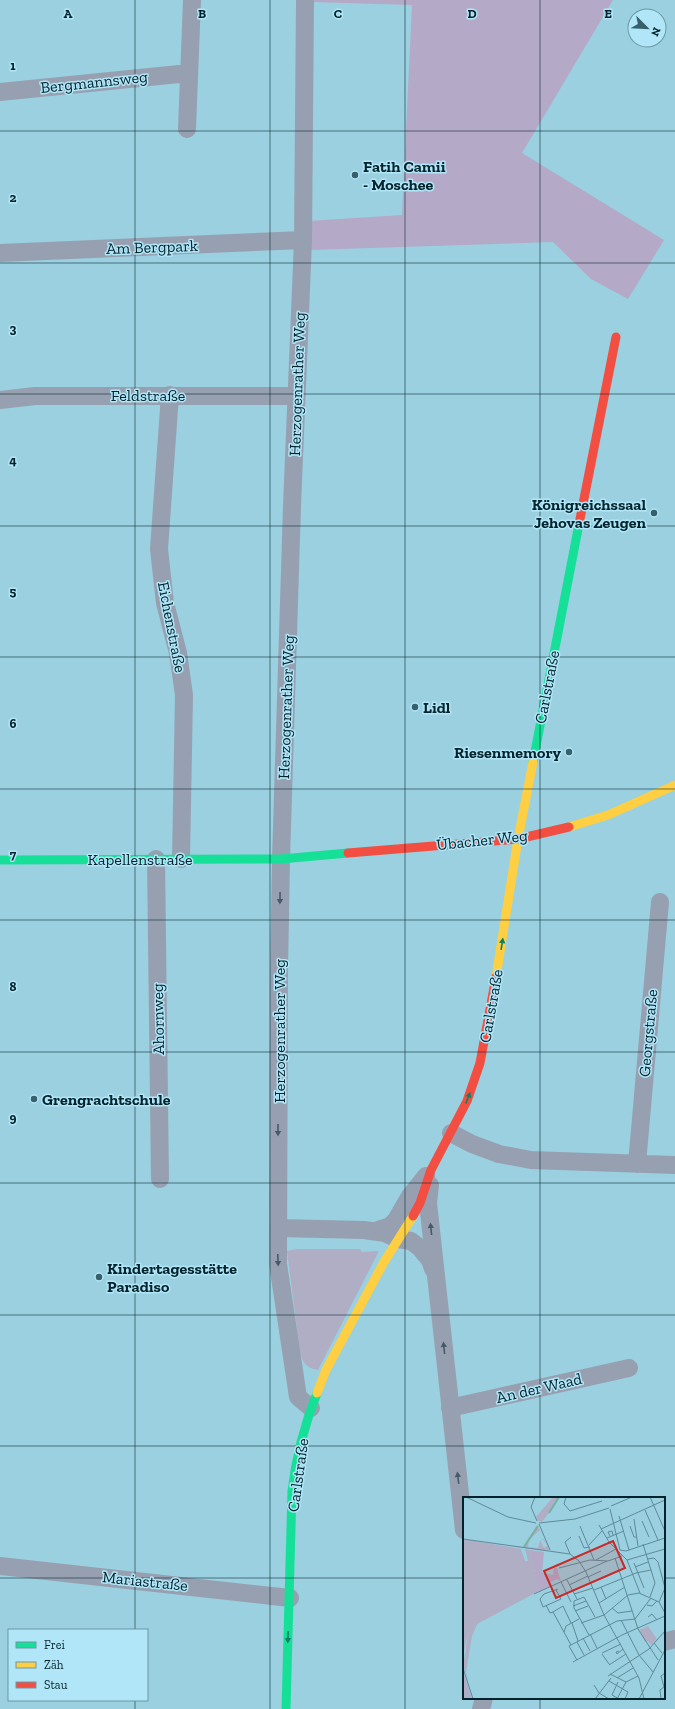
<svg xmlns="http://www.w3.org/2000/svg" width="675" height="1709" viewBox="0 0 675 1709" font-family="'Zilla Slab',serif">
<rect width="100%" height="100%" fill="#9ad0e0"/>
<path fill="#afaec5" d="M296 1249H360L362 1252 379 1251 318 1370C306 1368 303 1363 300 1352L287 1251Z"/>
<path fill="#b4a9c7" d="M312 0H613L522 153 664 240 628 299 591 279 553 242 308 250V221L402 215 412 5 312 2Z"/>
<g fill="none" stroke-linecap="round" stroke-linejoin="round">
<path stroke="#97a0b0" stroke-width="18" d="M305 0 303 240 292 506 281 859 279 970 278 1264 298 1397 311 1408
M0 92 189 73
M187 129 192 0
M0 253 303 240
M170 395 159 549 165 603 178 653 184 695 181 859
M0 400 35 396H296
M156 859 160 1179
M451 1133 472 1144 499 1154 531 1160 675 1165
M637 1164 660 902
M430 1185 428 1203 464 1530
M278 1228 364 1230 385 1233 398 1239 411 1241 420 1248 430 1260 433 1269
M375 1231 390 1226 396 1220 410 1196 426 1176
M450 1408 629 1368
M0 1566 290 1598
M664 1642 675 1639
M481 1709 484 1698"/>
<path stroke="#16e098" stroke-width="9" d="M533 762 579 524
M0 860 281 859 348 853
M286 1709 292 1491C296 1457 304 1426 317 1393"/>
<path stroke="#ffcf43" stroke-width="9" d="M569 827 608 815 675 785
M496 977 518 839 533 762
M317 1393 326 1370 384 1262 413 1216"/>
<path stroke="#f24e42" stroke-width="9" d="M579 524 616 337
M348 853 518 839 569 827
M413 1216 420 1203 431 1170 467 1101 480 1063 496 977"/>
</g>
<defs><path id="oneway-solid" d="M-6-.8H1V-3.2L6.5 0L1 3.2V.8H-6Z"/></defs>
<g fill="#465b67">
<use href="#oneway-solid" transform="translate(280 898) rotate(91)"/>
<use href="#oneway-solid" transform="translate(278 1130) rotate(90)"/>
<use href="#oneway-solid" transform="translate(431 1229) rotate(-96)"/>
<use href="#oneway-solid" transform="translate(278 1260) rotate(88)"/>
<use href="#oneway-solid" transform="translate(444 1348) rotate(-96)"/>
<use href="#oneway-solid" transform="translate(458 1478) rotate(-97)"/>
</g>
<g fill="#0c8262">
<use href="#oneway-solid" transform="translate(502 944) rotate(-81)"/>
<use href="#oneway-solid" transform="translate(468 1098) rotate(-69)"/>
<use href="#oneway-solid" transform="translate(288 1637) rotate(92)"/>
</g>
<path fill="none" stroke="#03232c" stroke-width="1" stroke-opacity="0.55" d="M135 0V1630M270 0V1709M405 0V1709M540 0V1498M0 131H675M0 263H675M0 394H675M0 526H675M0 657H675M0 789H675M0 920H675M0 1052H675M0 1183H675M0 1315H675M0 1446H675M0 1578H464M664 1578H675M540 1698V1709M135 1700V1709"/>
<g fill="#38606b" stroke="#b0e6f8" stroke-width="1.5">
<circle cx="355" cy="175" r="4"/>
<circle cx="654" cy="513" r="4"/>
<circle cx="415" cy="707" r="4"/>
<circle cx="569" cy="752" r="4"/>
<circle cx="34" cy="1099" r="4"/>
<circle cx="99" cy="1277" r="4"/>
</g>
<g text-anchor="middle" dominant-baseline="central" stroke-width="3" stroke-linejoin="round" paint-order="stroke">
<g font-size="16" fill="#03232c" stroke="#b0e6f8">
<text transform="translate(94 82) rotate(-6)">Bergmannsweg</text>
<text transform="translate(152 247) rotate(-2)">Am Bergpark</text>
<text transform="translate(297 384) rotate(-88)">Herzogenrather Weg</text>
<text x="148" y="395">Feldstraße</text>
<text transform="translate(172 627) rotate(79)">Eichenstraße</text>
<text transform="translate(547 687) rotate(-79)">Carlstraße</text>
<text transform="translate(286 707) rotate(-88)">Herzogenrather Weg</text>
<text transform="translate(482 840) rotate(-6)">Übacher Weg</text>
<text x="140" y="859">Kapellenstraße</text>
<text transform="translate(491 1006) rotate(-80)">Carlstraße</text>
<text transform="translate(158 1019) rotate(-91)">Ahornweg</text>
<text transform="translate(279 1031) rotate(-90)">Herzogenrather Weg</text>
<text transform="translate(648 1033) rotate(-85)">Georgstraße</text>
<text transform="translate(539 1388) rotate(-13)">An der Waad</text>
<text transform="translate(298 1475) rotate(-82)">Carlstraße</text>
<text transform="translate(145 1581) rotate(6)">Mariastraße</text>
</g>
<g font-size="16" font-weight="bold" fill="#03232c" stroke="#b0e6f8" text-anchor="start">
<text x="363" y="166">Fatih Camii<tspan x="363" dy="18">- Moschee</tspan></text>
<text x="646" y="504" text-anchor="end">Königreichssaal<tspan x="646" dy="18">Jehovas Zeugen</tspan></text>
<text x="423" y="707">Lidl</text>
<text x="561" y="752" text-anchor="end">Riesenmemory</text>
<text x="42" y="1099">Grengrachtschule</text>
<text x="107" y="1268">Kindertagesstätte<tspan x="107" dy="18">Paradiso</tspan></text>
</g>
</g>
<g transform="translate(463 1497)">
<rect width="202" height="202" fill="#9ad0e0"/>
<path d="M90 0H95L85 17 79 25 74 23 73 20ZM74 28 77 33 66 43 65 50 75 51 77 43 81 51 84 49 81 43H78L80 42 82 43 86 52 85 54 45 49 60 50ZM0 42 58 52 62 64H65L62 52 67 53 76 94 14 127 9 139 3 175 6 185 0 169 6 131 0 160ZM185 129 194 142 188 148 185 144 182 145 176 133ZM0 173 9 202H0Z" fill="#afaec5"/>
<path d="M67 53 81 55 79 76 90 78 91 71H94L98 85 95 82 87 85 88 89 76 95Z" fill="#b4a9c7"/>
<path fill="none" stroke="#6fb5a0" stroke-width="2" d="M86 16 96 0M61 50 75 29"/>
<path fill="none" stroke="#5e8b98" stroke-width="1" d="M3 0 45 20 73 26M72 0 68 10 74 24M103 0 101 7 107 14 139 4M187 0 202 34M148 9 169 0M147 12 157 53M182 13 195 43M156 19 166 53M171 22 175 49M179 24 186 40M76 26 112 22 146 11M76 27 87 53M136 28 146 45 164 63M117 29 131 63M167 29 171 40H174M138 32 202 3M116 39 121 51 127 50M147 39 145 35 149 34 150 38M108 40 102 45 107 57 116 64 123 75 141 118 176 181 181 202M144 41 161 34M0 42 107 57M180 47 192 86 187 100M126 48 139 34M157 53 163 54 202 41M152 61 175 132 195 163M184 62 191 61 195 65 202 91 196 105M133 63 153 52M164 63 202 52M164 63 177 96M171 66 181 91M172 70 185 65M96 71 127 63 145 64 159 59M125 80 138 74M104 83 114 102M98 85 108 105M106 88 125 79M138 90 143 102M93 93 98 102 80 110 77 102 81 97 95 92M131 93 173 76 188 73M71 97 144 64M111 97 130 91M136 106 162 90M83 108 87 116 90 115M184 108 189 109 194 104M110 109 123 104M149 111 155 116 169 114M112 114 125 109M185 120 189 117 194 123M158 123 176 158 190 175M109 126 115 144M118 126 141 118 165 98 176 96 196 105 202 116M101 135 103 129 116 122M127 137 134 151M126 138 111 111V104L121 100 132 120M120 141 127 154M114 145 121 158M191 146 199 156M108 148 90 115 100 109 108 126M156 154 153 155 154 157 160 152M139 156 158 147M139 157 146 167M114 163 106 149 154 124 172 122 188 101M110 165 159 138 202 119M146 168 163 157M0 171 10 202M147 177 163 185 175 179M145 179 186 152 202 134M154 181 170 171M146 184 165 195 162 202M155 185 149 198 156 202M131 188 136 196 146 202M132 202 148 181M154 202 163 185M176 202 202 153M198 202 197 193 201 190 198 179 202 176"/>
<path fill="#cb2828" fill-opacity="0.15" stroke="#cb2828" stroke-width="2" d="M150 44 162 71 93 101 81 74Z"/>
<rect width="202" height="202" fill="none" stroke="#03232c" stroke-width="2"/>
</g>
<g font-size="13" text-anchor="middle" font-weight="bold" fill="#03232c" stroke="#b0e6f8" stroke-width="3" stroke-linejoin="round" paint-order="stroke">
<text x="68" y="18">A</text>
<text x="202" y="18">B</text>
<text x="338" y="18">C</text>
<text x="472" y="18">D</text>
<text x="608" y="18">E</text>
<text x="13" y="70">1</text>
<text x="13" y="202">2</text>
<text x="13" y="333">3</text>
<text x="13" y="465">4</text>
<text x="13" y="596">5</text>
<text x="13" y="728">6</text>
<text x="13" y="859">7</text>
<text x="13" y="991">8</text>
<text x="13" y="1122">9</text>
</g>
<rect x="8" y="1629" width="140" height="72" fill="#b0e6f8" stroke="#6b98a6"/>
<rect x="16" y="1642" width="20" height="6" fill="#16e098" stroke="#6b98a6"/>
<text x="44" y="1649" font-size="12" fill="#03232c">Frei</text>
<rect x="16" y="1662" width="20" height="6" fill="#ffcf43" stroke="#6b98a6"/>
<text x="44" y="1669" font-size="12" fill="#03232c">Zäh</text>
<rect x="16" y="1682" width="20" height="6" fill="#f24e42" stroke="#6b98a6"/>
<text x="44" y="1689" font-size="12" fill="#03232c">Stau</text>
<g transform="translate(647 28) rotate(114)"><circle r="19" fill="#b0e6f8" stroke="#6b98a6"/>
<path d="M0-3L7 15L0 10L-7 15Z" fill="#38606b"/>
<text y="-6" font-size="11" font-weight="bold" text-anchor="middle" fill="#03232c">N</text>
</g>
</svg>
